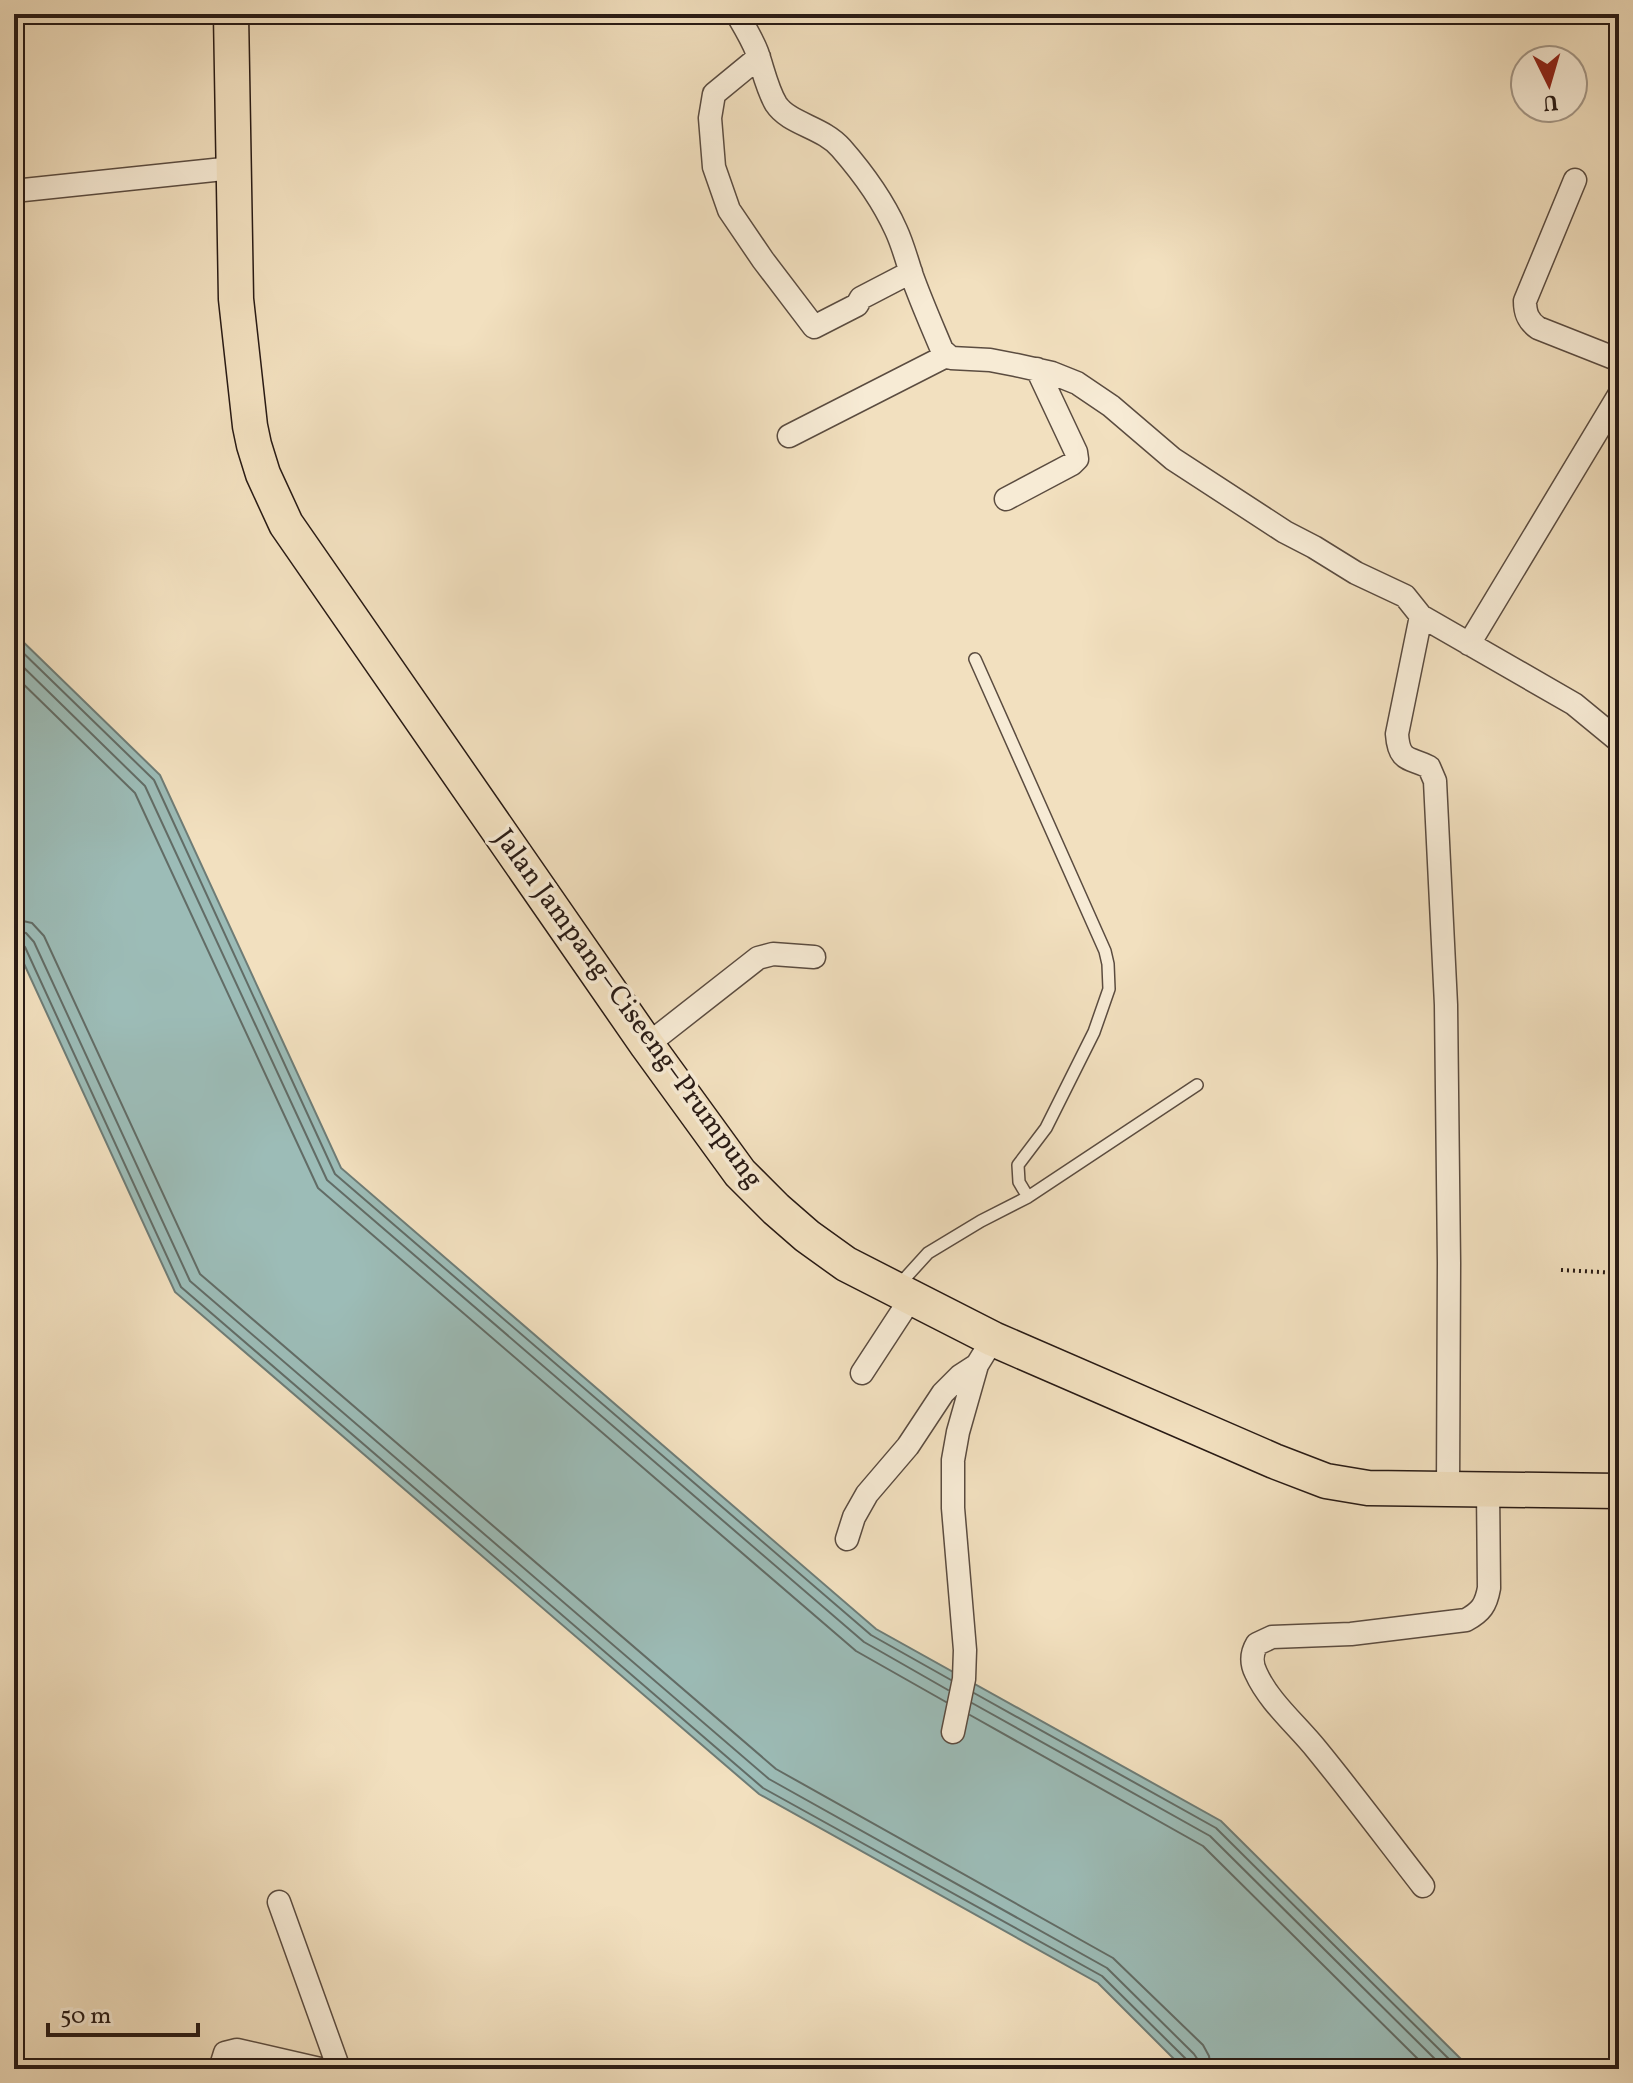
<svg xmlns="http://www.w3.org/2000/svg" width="1633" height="2083" viewBox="0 0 1633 2083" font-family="Vollkorn,serif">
<rect width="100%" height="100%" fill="#f2e0bf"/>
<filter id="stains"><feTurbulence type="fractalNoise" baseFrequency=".0025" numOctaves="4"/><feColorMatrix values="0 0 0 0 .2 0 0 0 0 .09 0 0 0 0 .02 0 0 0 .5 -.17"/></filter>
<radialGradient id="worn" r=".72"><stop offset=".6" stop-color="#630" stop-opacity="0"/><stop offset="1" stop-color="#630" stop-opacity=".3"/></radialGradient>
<path fill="#9cbcb7" stroke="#6e7c76" stroke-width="2" d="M14 633 160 775 341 1168 876 1629 1221 1821 1471 2069H1184L1098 1983 759 1794 175 1292 14 942Z"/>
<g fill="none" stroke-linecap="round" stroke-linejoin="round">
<path stroke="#626c66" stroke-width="2" d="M14 644 154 780 335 1174 871 1635 951 1680
M14 658 145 786 327 1180 864 1642 948 1690
M14 675 135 793 318 1188 856 1651 946 1702
M14 919 32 923 44 936 200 1274 776 1769 1113 1958 1203 2045 1209 2056 1211 2069
M14 931 26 933 34 942 190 1281 769 1779 1107 1968 1194 2054 1198 2060 1199 2069
M14 941 21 942 25 947 181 1287 763 1788 1102 1976 1187 2060 1189 2069
M974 1693 1216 1828 1459 2069
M972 1703 1210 1836 1445 2069
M970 1715 1203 1846 1428 2069"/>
<defs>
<path id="lane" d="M975 659 1105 951 1108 964 1109 989 1094 1032 1046 1128 1018 1165 1019 1182 1028 1197
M898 1286 928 1253 981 1221 1028 1197 1197 1085"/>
<path id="street" d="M737 14C744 26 752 39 757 52 763 69 767 89 776 104 789 124 823 127 841 148 862 172 883 201 896 230 903 245 907 261 912 276 921 301 932 326 942 350L951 358 990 360 1016 365 1052 373 1077 383 1111 406 1173 459 1285 532 1314 547 1356 573 1405 596 1421 616 1574 704 1619 741
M759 57 714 94 710 118 714 167 729 210 763 260 814 327 857 305 861 298 911 272
M1575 180 1525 301C1525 313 1528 321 1538 328L1619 360
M14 191 233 168
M789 436 946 356
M1006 499 1072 464 1077 459 1076 452 1037 369
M1421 616 1397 734C1399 763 1410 757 1429 767L1435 781 1446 1005 1449 1263 1448 1490
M1469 644 1619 395
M647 1045 758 958 773 954 814 957
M862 1373 911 1298
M847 1539 854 1517 867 1494 908 1446 943 1393 960 1376 977 1365
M953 1732 964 1679 965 1650 953 1508V1460L958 1432 977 1365 993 1339
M1423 1886C1388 1841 1353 1794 1317 1750 1297 1725 1269 1702 1256 1673 1251 1663 1251 1654 1257 1644L1272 1637 1351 1634 1466 1620C1481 1612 1486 1605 1489 1588L1488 1489
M279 1902 339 2069
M220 2069 225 2053 237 2050 320 2069"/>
<path id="primary" d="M231 14 236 299 250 426 254 445 263 474 286 524 647 1045 740 1173 776 1209 807 1236 846 1264 993 1339 1274 1461 1326 1481 1368 1488 1619 1491"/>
</defs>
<use href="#lane" stroke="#5b4c40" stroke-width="14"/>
<use href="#street" stroke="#5b4c40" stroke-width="25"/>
<use href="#primary" stroke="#291b15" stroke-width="37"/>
<path stroke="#291b15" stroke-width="4" stroke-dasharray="2 4" stroke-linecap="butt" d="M1561 1270 1619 1273"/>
<use href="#lane" stroke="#f7ebd5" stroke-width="11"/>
<use href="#street" stroke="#f7ebd5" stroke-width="22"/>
<use href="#primary" stroke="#f2e0bf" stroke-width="34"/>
</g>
<g text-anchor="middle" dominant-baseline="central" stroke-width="7" stroke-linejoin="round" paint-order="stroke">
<g font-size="28" fill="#291b15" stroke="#f7ebd5">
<text transform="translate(628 1009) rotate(54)">Jalan Jampang–Ciseeng–Prumpung</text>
</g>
</g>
<rect width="1633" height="2083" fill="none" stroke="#f2e0bf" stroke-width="48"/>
<rect x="16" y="16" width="1601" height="2051" fill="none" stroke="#291b15" stroke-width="4"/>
<rect x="24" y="24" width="1585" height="2035" fill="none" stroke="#291b15" stroke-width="2"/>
<g transform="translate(1549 84) rotate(175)"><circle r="38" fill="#f7ebd5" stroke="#a59888" stroke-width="2"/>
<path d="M0-6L14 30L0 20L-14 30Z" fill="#8f2418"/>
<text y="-12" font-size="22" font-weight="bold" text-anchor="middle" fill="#291b15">U</text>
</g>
<path d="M48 2023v12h150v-12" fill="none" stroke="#291b15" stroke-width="4"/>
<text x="60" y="2023" font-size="24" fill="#291b15" stroke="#f7ebd5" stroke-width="6" paint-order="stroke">50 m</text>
<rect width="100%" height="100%" filter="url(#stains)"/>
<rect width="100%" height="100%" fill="url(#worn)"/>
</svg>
